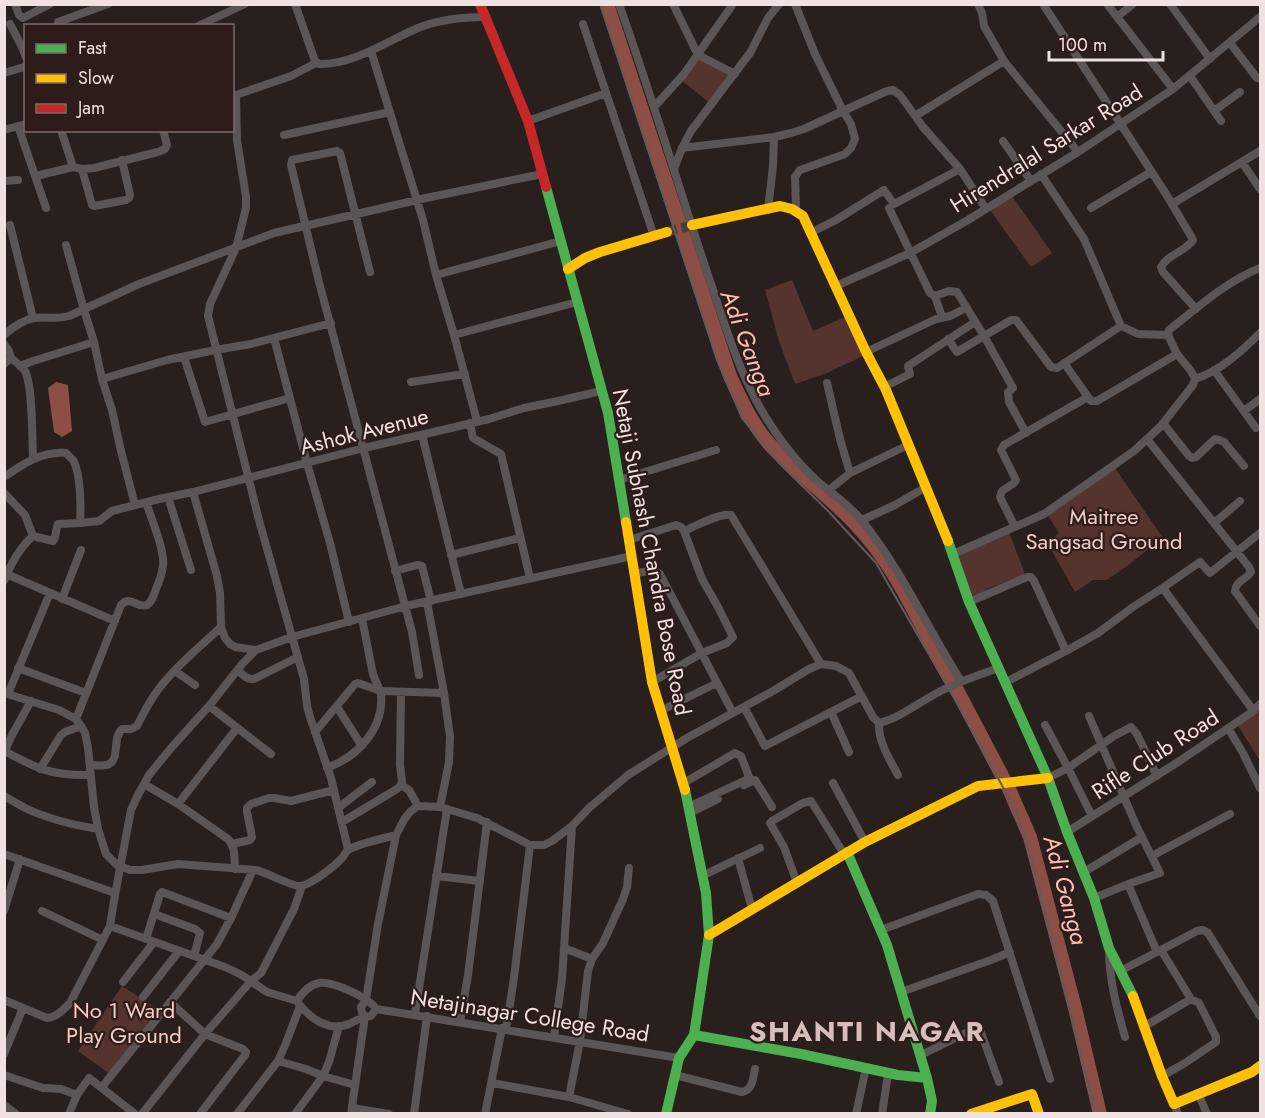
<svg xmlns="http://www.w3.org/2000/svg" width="1265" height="1118" viewBox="0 0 1265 1118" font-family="Jost,sans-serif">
<rect width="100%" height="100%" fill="#29201e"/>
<path fill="#56342e" d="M702 52 733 74 710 103 681 80Z
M1012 196 1052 253 1031 267 990 210Z
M792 280 813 331 845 317 863 356 827 373 795 384 779 341 765 290Z
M1115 468 1163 538 1119 572 1106 580H1093L1075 592 1047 542 1059 533 1048 515Z
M1009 532 1025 574 989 588 981 593 970 596 956 555Z
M1260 707V761L1237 724Z
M122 986 162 1012 110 1074 78 1051Z"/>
<path fill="#8d4e45" d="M56 382 68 385 72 431 62 437 54 432 48 388Z"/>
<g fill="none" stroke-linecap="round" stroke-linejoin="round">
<path stroke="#8d4e45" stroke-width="14" d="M607 4 730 376C742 402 754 429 775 450 806 481 843 507 870 541 903 581 924 634 950 679
M957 690 1009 789 1030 837 1075 1008 1100 1114"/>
<path stroke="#473d3b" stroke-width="10" stroke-dasharray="10 5" stroke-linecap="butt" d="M667 232 692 225"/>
<path stroke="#5b5655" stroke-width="8" d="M15 4 19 15 23 18 50 4
M295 4 315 61 319 64C353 65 387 41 418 28 440 19 462 17 486 17
M619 4C652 96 679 189 710 281 724 321 736 363 756 400 770 427 793 459 816 480 832 494 850 505 863 522 902 571 928 629 961 681
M673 4 698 55 735 74
M978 4 982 13 984 26 1004 61 1078 152
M1043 4 1166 194 1192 238 1193 240C1185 252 1168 254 1161 267L1163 272 1196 309
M1107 4 1173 89
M1170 4 1210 59
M1117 17 1133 4
M58 22 108 4
M10 24 22 47 26 57
M583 24 654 236
M198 26 245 4
M1230 43 1257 78
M371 51 423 220 436 275 454 335 477 421
M316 63 291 76 236 95 237 140 246 197V208L236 248 210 304 208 316 260 524 304 679 307 706 310 717 331 778 348 849
M4 73 24 67 26 65
M1190 76 1221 121
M655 106 684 74 733 4
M1214 111 1240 92
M915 116 1004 61
M528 121 606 93
M18 126 46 208
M4 130 26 124
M61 130 73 167 82 169 94 168 158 152 165 149 167 145 163 130
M284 135 390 112
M1003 141 1031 181
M682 148 774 137 791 133 804 129 843 111 815 54 795 4
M1242 162 1260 189
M82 169 92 205 94 206 126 200 129 198 130 195 122 160
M674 169 682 148 691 131 750 53 768 18 779 4
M1041 174 1084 239 1121 326
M36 176 73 167
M4 181 18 180
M1172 204 1260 151
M889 208 930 293 935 296 949 291 957 292 984 336 1011 320H1016L1051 367 1057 368 1121 326 1138 334 1168 335
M1091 208 1151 172
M768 210 773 166 774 137
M796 210 795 177 800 170 845 154 851 148 855 139 851 124 843 111 887 91 893 90 900 95 923 127 960 169 986 209
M10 225 33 318
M810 233 836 220 884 190 894 204 960 169
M66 245 84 310 94 342 102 379 112 410 121 451 135 505
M370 272 340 153 337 151 292 160 291 165 319 282 412 632 419 675
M436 275 561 241
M836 286 910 253 968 220 1078 152 1173 89 1260 17
M935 296 942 317
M4 335C13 327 23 320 34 318 47 316 55 320 69 316L139 284 274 233 426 198 542 174
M454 335 577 302
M274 338 307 463 330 543 349 622
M948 339 957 352 984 336 1013 388 1008 392 1009 402 1026 433
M4 344 9 351 11 358 4 364
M866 352 936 319 950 316 966 308
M184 357 205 422 290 398
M11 358C16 362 21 366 25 371 33 386 32 439 33 458
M1064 363 1091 401H1097L1177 354
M20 366 33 361 94 342
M1214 370 1256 428
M102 379 167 360 215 350 251 344 331 323
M1195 379C1220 371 1242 351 1260 333
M411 382 465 374
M827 383 840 439 850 473
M884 387 910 374 908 366 975 322
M1244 411 1260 399
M470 423 473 438 501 454 530 578
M1163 423 1189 456 1192 458 1196 457 1215 439 1219 440 1224 442 1244 466
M422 435 461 594
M1147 439 1249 567 1251 572C1246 580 1236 580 1235 591L1260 626
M4 477C23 464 42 451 66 453 66 453 72 459 73 460 81 474 81 507 80 523L99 521 112 511 159 499 193 492 364 448 451 428 489 419 524 408 558 401 601 391
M619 480 716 450
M829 490 850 473 908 445
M193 492 217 576 220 593 221 627 225 638 230 644 235 647 256 650
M4 493 25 515 33 536
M168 497 191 570
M862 520 895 505 926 487
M1214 523 1240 501
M1015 527 1000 497 1002 491 1014 483 1016 480 1001 450 1004 445 1088 397
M684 531C696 526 719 513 731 515L821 664
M629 540 676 525 681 527 684 531 702 579 718 607 733 637 727 643 702 653 652 682
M953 554 1044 514 1134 451 1161 426 1193 385 1195 379 1191 371 1177 354 1168 335 1169 330C1197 308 1227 281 1260 268
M451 555 520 538
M395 571 417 565 422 566 431 601
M4 573 115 621
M634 574C643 572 652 569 660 574L733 713
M4 581C10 566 20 547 33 536L53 541C57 536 55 530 58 524L80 523
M1161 589 1200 562 1210 573 1260 533
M62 599 81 550
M427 602 444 693 450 737 449 762 440 807
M969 602 1027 577H1031L1034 581 1066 651 1006 682
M1066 651 1098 633 1133 607 1161 589 1165 591 1253 710
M18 668 86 693
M238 670C243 675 247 680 254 679L298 657
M175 671 195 685
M4 693 59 710 76 719 81 726 85 733 88 748 94 807 98 829 106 854 117 865 130 870H142L178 864 256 870C266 872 293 887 300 886 309 886 335 866 342 858 344 856 345 853 347 851 354 844 386 838 396 835
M8 694 50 593
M209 706 271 754
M337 707 362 746
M744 707 765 746 862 696
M660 711 717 683
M831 712 849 752
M1089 716 1136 825 1160 873 1131 883 1094 898
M76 719 121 605C131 594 136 609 147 605 152 602 154 595 156 589 159 582 162 574 163 566 165 550 151 518 146 502
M879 723C878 742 890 760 898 775
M1045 725 1068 768 1092 816
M1228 728 1243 753 1260 788
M315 732 355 684 358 683 381 691 444 693
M4 751C38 769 51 776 91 775
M4 753 12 735 31 701
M90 765C95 765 104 767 109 764 120 759 112 738 122 729H131L137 726C144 712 151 698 161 686 178 664 201 646 221 627
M327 768C357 757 384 729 381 695 380 688 375 681 373 674 369 656 366 637 362 619
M40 769 61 735 65 732 81 726
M1048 778 1068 768 1114 736 1131 727 1137 734 1157 776
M833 783 865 842
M144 784 178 804 228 839C236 848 234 857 235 869
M682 784 735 753 741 756 749 777 748 779 688 807
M401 785 409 790 418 806
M744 785 755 780 772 807
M4 796C11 800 18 804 25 808 48 819 73 825 98 829
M178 804 237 728
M338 808 372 782
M690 813 718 799
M342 822 397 789 401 785 402 781 400 765 401 692
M1067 832 1178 762 1252 712 1260 704
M232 844 250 840 252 837 247 812V808L251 804 269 798H274L291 801 334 790
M4 854 112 892 115 895 110 926 70 1003C63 1010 57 1017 47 1018L4 1000
M1152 856 1230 814
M738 858 752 909
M1084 872 1142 837
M436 876 480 881
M702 876 760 848
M797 883 784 847 770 823 772 821 803 803 811 801 844 854
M1128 884 1157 952
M115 895 131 810 138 795 149 775 171 748 209 706 243 663 256 650 292 637 406 606 632 556
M4 911 20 859
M42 911 103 940
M154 914 195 929 200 933 194 956
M110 926 225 967 240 974 267 992 297 1001C302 993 309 985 319 983 333 981 370 998 376 1009
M881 930 978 894 986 895 993 901 1050 1079
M146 939 160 894 162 892 231 918
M564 948 592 959
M1109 950C1109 979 1117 1009 1125 1037
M1161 950 1197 931 1203 930 1208 933 1260 1016
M1120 971 1161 950 1191 999 1145 1026
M123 982 154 942
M901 992 991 960 1010 952
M143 997 179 951
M170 1002 205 1034 243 1049 246 1052 245 1055 200 1114
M299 1004C311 1019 329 1032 349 1024 357 1020 363 1016 371 1016L376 1009
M376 1009 679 1058
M415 1014 447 809
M365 1016 362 1013 361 1007 366 1000 378 924 396 835 405 818 411 811 418 806 440 807 477 818 530 845H544L552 841 572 826 589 808 628 775 687 738 773 691 809 669 821 664 836 666 849 673 873 717 879 723C900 718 918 703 937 693 957 682 978 675 999 668
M460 1022 468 975 487 822
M506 1029 514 978 530 845
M554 1037 562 979 572 826
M4 1054 23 1008
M921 1055 976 1028 980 1030 999 1082
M278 1061 306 1069 323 1076 355 1085
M4 1075 43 1088 61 1089 77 1095
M675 1075 742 1092C753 1090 753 1078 755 1069
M1162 1076 1185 1063 1216 1042V1037L1199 1003 1191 999
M492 1083 569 1097 628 1114
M102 1087 217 944 231 918 253 870
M1198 1093 1207 1114
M569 1097 580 1041 588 971 592 959 603 943 623 899 627 887 629 868
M1174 1104 1178 1114
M4 1105 16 1114
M352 1108 389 1114
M69 1114 77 1095 89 1078 135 1114
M142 1114 205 1034 251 981 261 973 294 909 302 886
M237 1114 278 1061 286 1043 300 1006
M295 1114 323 1076 329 1062 339 1026
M351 1114 365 1016
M414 1114 427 1016
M485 1114 502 1028
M856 1114 866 1068
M882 1114 888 1074"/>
<path stroke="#4caf50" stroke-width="10" d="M546 187 608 413 626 522
M948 541 969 602 1048 778 1067 832 1094 898 1109 948 1133 996
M847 852 887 945 927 1078 932 1101 930 1114
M694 1035 801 1054 898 1075 927 1078
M666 1114 679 1058 694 1035 709 935 706 893 685 790"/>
<path stroke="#ffc107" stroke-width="10" d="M692 225 780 206 792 209 803 216 866 352 886 390 948 541
M568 269 585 258 600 252 667 232
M626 522 652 682 685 790
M709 935 865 842 978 786 1048 778
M1133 996 1162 1076 1174 1104 1252 1072 1260 1066
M971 1114 1032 1094 1039 1114"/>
<path stroke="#c62828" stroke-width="10" d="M480 4 528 121 546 187"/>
<path stroke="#615c5c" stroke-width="2" d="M600 4 717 360 742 418 780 464 829 512 876 563 953 696 1016 811 1032 861 1096 1114"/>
</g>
<g text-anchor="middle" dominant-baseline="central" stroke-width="4.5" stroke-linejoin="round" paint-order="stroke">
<g font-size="22" fill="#efe2e0" stroke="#2d1c19">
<text transform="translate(1046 148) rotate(-32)">Hirendralal Sarkar Road</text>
<text transform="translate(364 431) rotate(-14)">Ashok Avenue</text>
<text transform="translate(652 552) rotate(79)">Netaji Subhash Chandra Bose Road</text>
<text transform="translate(1155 754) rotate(-33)">Rifle Club Road</text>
<text transform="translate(530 1015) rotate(9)">Netajinagar College Road</text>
</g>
<g font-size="22" fill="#f5cbc4" stroke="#2d1c19">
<text x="1104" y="516">Maitree<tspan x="1104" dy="25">Sangsad Ground</tspan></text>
<text x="124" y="1010">No 1 Ward<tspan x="124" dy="25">Play Ground</tspan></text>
</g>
<g font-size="24" font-style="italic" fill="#febfb5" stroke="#2d1c19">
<text transform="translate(748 343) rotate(69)">Adi Ganga</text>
<text transform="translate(1066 890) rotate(75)">Adi Ganga</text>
</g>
<g font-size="28" font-weight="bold" letter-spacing="1.5" fill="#d6beba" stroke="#2d1c19">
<text x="867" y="1031">SHANTI NAGAR</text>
</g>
</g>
<rect width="1265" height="1118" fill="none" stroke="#efe2e0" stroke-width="12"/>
<rect x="24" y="24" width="210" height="108" fill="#2d1c19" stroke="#7b6b69" stroke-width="1.5"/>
<rect x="36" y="44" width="30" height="9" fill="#4caf50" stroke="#7b6b69" stroke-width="1.5"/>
<text x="78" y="54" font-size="18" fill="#efe2e0">Fast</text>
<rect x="36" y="74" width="30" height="9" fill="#ffc107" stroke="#7b6b69" stroke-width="1.5"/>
<text x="78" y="84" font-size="18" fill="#efe2e0">Slow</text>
<rect x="36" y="104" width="30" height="9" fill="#c62828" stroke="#7b6b69" stroke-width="1.5"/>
<text x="78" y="114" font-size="18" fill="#efe2e0">Jam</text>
<path d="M1049 51v9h114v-9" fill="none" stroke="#efe2e0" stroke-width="3"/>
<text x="1058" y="51" font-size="18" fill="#efe2e0" stroke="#2d1c19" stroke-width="4.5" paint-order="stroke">100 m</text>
</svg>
